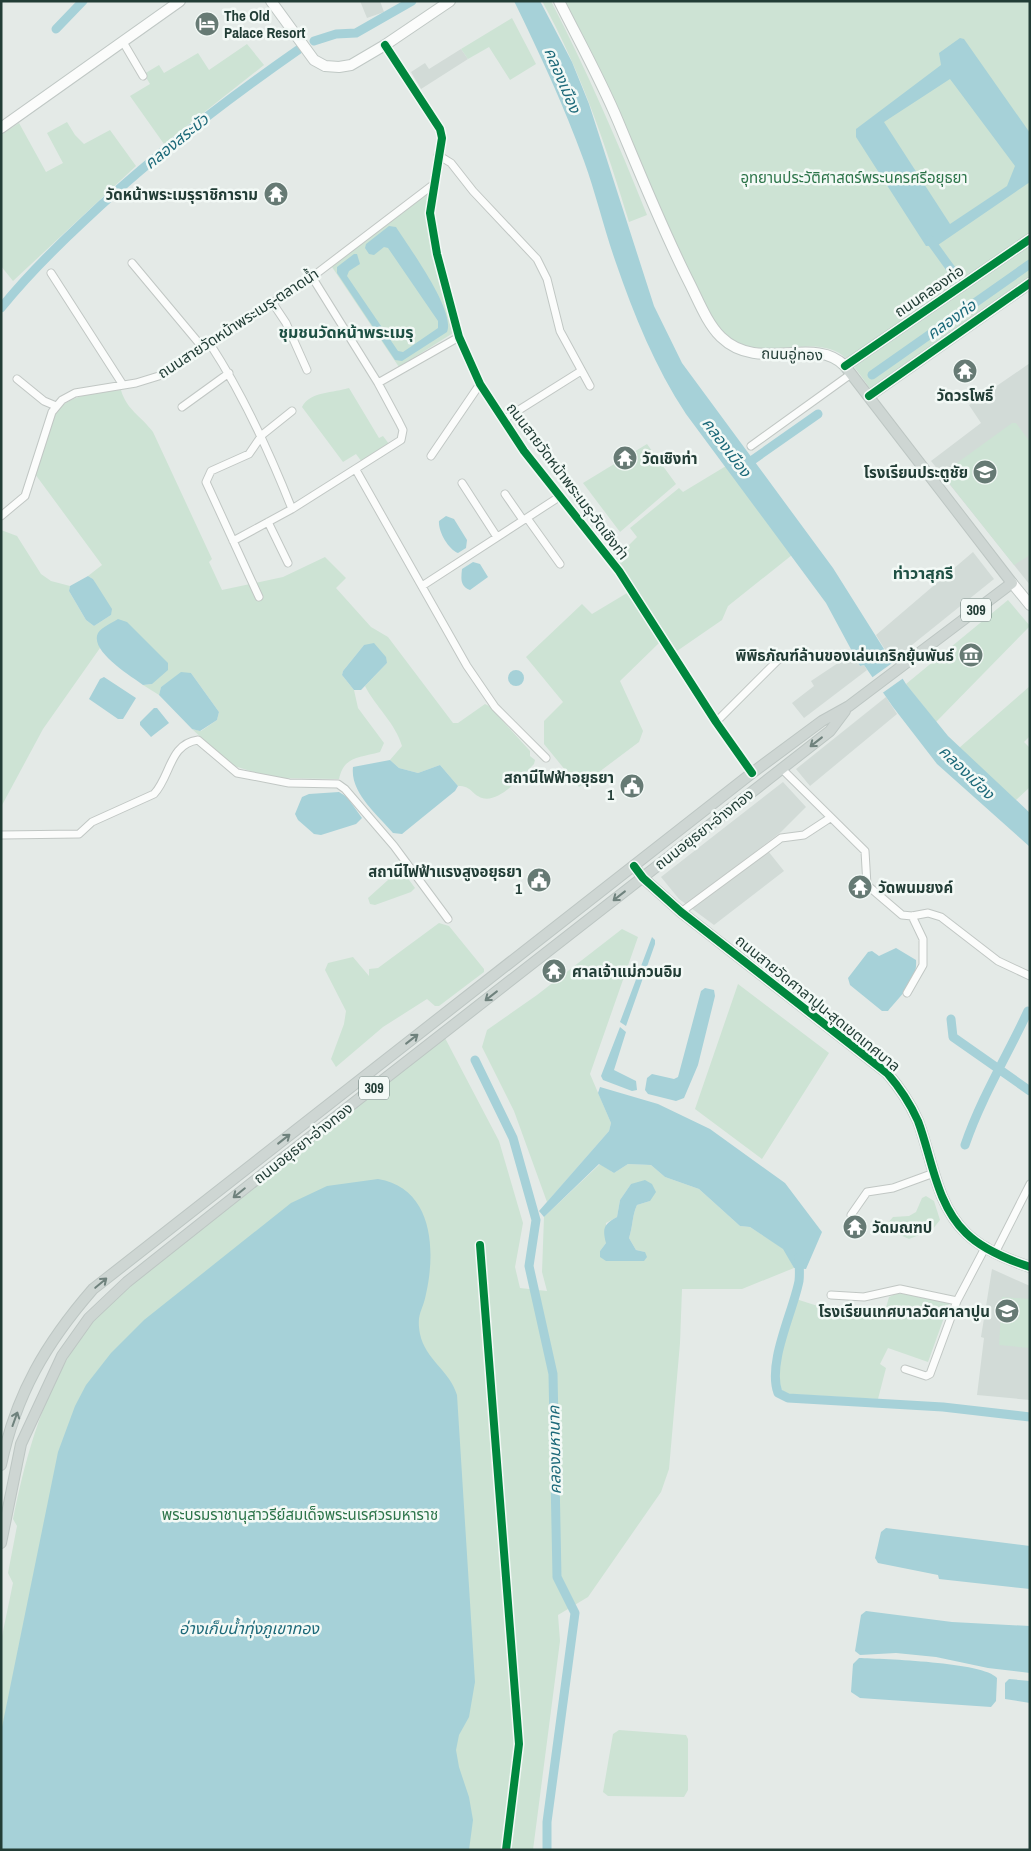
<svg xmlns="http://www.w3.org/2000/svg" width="1031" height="1851" viewBox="0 0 1031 1851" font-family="'Archivo Narrow','Noto Sans Thai',sans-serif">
<rect width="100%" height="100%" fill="#e4eae7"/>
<path fill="#d2dbd7" d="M360 1H380L384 12 367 18Z
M461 49 468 59 421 89 411 72 425 63 429 69Z
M1030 363V585L931 461 981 423 969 405Z
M973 552 994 579 892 661 876 635Z
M853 653 860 666 864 665 867 670 804 718 792 703 814 686 811 681Z
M886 697 897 714 810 786 796 769Z
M783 782 806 807 781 832 686 904 679 899 661 877Z
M768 851 784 871 714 925 691 908Z
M992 1269 1030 1286V1400L977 1395 984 1338 981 1337Z"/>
<path fill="#cde3d4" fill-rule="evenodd" d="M542 1H551C587 71 618 142 647 215L629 222C606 146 581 71 542 1Z
M564 1H1030V279L871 390C863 379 853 363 842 355 810 333 762 365 725 334 707 319 698 290 687 269 642 182 604 91 564 1Z
M512 18 536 64 510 80 489 47 468 59 461 49Z
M247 44 264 65 164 144 130 96 150 84 144 74 159 65 164 73 198 53 209 70Z
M67 122 75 135 84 144 110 130 136 166 13 281 1 266V135L19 123 46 172 63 163 47 133Z
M429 191 427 223 453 333 399 367 332 267Z
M349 388 379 438 383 436 389 444 362 462 356 454 343 462 302 407C310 391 334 393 349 388Z
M121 390C126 409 141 416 153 432L212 559 209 562 222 590 283 577 325 557 346 578 336 588 371 627 388 637 453 723H458L485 704 489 706 530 751V756L535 760 534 764C523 775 499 804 482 798 471 794 472 786 458 786L440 765 418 773 399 768 390 760 402 746C396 724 375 706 365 686L387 663 364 645 343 671 342 675 354 690 358 708 384 743 380 752C359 758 344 756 339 779L273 778 231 765 192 729 201 731 217 720 219 712 191 673H181L161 687 159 695 143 685 152 684 97 636 100 648 43 729 1 807V530L17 536 41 574 51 581 70 586 69 591 86 620 94 626 111 615 93 579 88 576 102 565 35 474 56 411C73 393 98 393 121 390Z
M1012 423H1016L1030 442V555L1014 565 942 474Z
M647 444 676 484 620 532 583 483Z
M726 466 792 555 728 606 722 620 677 651 616 558 637 537 630 528 679 488 683 492Z
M627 593 659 643 620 681 643 731 639 742 579 787 544 744V721L563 702 526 657 582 604 592 614Z
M1008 600 1030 626 936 722 906 684Z
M1030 686V736L1024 742 1030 748V787L1015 801 959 748Z
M398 871 404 873 415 888 411 892 375 905 370 904 368 898Z
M439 923 449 926 484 969V972L439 1006H435L427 999 383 1027 336 1067 331 1059 344 1024 346 1011 325 970 328 963 353 957 369 976V969L378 968Z
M622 929 638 937 590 1074 611 1123 609 1131 547 1202 514 1111 482 1047 487 1030 537 995Z
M738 984 829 1053 762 1159 695 1109Z
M445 1038 499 1141 523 1223 515 1267 520 1288 547 1291 542 1272 544 1217 600 1164 614 1173 628 1164 651 1165 665 1177 699 1189 740 1226 750 1227 784 1249 794 1268 742 1289H682L680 1343 669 1469 661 1492 588 1597 558 1615 560 1641 533 1850H1V1641L13 1583 8 1573 17 1526 13 1519C27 1451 44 1389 85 1331 98 1314 116 1300 131 1285ZM631 1184 650 1201 637 1205C632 1216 633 1226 629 1238L636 1250 645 1252 600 1251 606 1243V1223L617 1217 620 1200Z
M926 1196 934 1201 940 1220 932 1230 909 1239 889 1230 887 1224 893 1217 909 1216 916 1212 922 1198Z
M898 1293 950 1301 928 1362 888 1348 880 1364 886 1368 878 1399 788 1394C783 1391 779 1389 778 1383 774 1369 791 1315 796 1299L827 1309 856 1316 863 1311 884 1315 889 1297Z
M1002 1297 1030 1299V1348L999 1345Z
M619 1730 686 1735 688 1739V1790L684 1797 608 1796 603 1792 613 1734Z"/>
<path fill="#a6d1d8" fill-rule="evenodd" d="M514 1H540L572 62 589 104 654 306 682 363 833 568 906 684 948 736 1030 813V847L937 764 893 707 864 665 860 666 826 603 686 414C655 367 634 315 616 263 604 229 596 194 584 161 564 106 540 54 514 1Z
M960 38 964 39 1030 133V182L938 245 926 246 856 137V129L941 65 939 53ZM950 79 1015 166 1007 186 950 224 884 122Z
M389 226 396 227C408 246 456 311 447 332L402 361 395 360 337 273V267L354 254H357L360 264 349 271 347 276 398 351 403 352 438 328V321L388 248 384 247 374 255 369 254 365 248 366 244Z
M446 516 454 519 467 540 466 548 458 553C448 549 438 531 439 521Z
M473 562 480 564 488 577 470 590C460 586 461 579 462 569Z
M88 576 93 579 112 609 111 615 94 626 86 620 69 591 70 586Z
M118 619 127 622 168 663V670L152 684 143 685C131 676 89 651 98 633 102 627 112 623 118 619Z
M374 643 386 657 387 663 361 690H354L342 675 343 671 364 645Z
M508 678a8 8 0 1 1 16 0a8 8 0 1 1-16 0Z
M181 672 191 673 219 712 217 720 200 731 192 729 159 695 161 687Z
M104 677 136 698 123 719H118L89 699 100 679Z
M154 708H157L169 723 151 737 140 725V722Z
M390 760 399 768 418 773 440 765 458 786 455 791 402 834 393 833C378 815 350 793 353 767Z
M339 792 347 797 362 818 356 824 321 835 314 834 298 820 295 814 302 797 309 794Z
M652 937 655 940V944L626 1026 620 1022Z
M896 948 916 960C918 981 900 996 888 1011H882L850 985 848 978 868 952 872 951 879 956Z
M705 988 714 990 715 996 698 1065 684 1098 676 1101 648 1094 645 1090 647 1078 652 1074 674 1079 678 1077 701 991Z
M620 1027 626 1032 614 1070 636 1081 637 1090 632 1091 603 1080 601 1076Z
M600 1087 658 1104 710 1129 785 1183 822 1232 806 1269 794 1268 783 1249 750 1227 740 1226 699 1189 665 1177 651 1165 628 1164 614 1173 599 1164 544 1217 539 1211 609 1131 611 1123 598 1093Z
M378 1179C433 1188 436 1250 426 1294 423 1311 416 1313 420 1334 425 1359 450 1371 457 1395L475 1682 469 1717 459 1735 456 1750 459 1767 469 1797 473 1820 469 1850H1V1732L58 1452 75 1406 86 1385 111 1353 144 1320 291 1203 327 1186Z
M645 1180 652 1184 656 1192 650 1201 637 1205C632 1216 633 1226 629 1238L636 1250 645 1252 647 1257 644 1261H606L600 1257V1251L606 1243C602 1228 604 1224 617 1217L620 1200 631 1184Z
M886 1528 1030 1546V1589L939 1579 938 1575 878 1563 875 1558 881 1532Z
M866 1611 952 1622 1030 1626V1673L988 1668 936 1657 896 1653 860 1655 855 1651 861 1615Z
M859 1658C883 1659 984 1662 997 1678L996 1701 991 1707 860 1698 851 1692 853 1664Z
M1009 1679 1030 1681V1703L1005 1699V1683Z"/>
<path fill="#e4eae7" d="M895 661 905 677 881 694 870 679Z"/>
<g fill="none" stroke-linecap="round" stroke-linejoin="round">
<path stroke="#a6d1d8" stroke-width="9" d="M56 29 83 1
M314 41 336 34 356 33 412 1
M930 240 956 276
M1 308C26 277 53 250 82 223 149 159 222 103 298 50
M872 375 1030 264
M744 466 818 414
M951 1019 953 1037 1030 1091
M475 1060 513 1138 536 1220 529 1266 553 1374 557 1577 575 1613 547 1822V1850
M965 1145C981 1098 1007 1056 1028 1011
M799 1257C799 1265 800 1273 799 1281 793 1312 767 1363 778 1393L788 1398 943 1407 1030 1417"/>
<defs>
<path id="street" d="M123 42 143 76
M385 45 440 129 442 138 430 213 437 254 459 337 480 384 524 451 619 571 716 722 752 773
M438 155 451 163 473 191 537 259 547 279 560 331 590 386
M132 263 203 348
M51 273 123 385
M272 302 286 323 307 370
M210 344C244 396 269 451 292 509
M17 379 44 401 56 406
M378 383 459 337
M182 407 229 373
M503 420 581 371
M751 446 851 374
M431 456 480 384
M356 470 467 666 495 707 546 758
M462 483 497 537
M505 494 523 520
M1 516 25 496 52 412 62 400 75 393 136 383 162 375 312 277 434 184
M527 518 560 564
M268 522 288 563
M233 541 292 509 401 440 403 430 399 422 378 383 312 277
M422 586 559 497
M259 597 206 482 211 471 249 454 262 435 292 411
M716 722 779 659
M782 769 865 851 867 885 902 915 912 916 928 913 941 917 998 961 1030 976
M1 835 79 834 92 822 154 794C171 776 169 744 198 740L237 773 289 783 338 784 345 789 394 846 448 919
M681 912 781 838 804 835 830 818
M907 993 923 965V939L912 916
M851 1215 867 1192 893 1188 934 1173
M480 1245 519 1744 506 1850
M996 1251 1030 1184
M831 1295 864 1297 900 1289 957 1301
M905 1369 926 1376 930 1374 957 1301 986 1246"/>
<path id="secondary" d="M271 1 314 60 325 66 339 67 351 65 385 45 450 1
M559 1C579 41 601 80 618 121 641 176 663 231 690 284 699 302 707 323 721 337 759 374 814 334 845 366
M1 128 180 1
M869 396 1030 283
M1012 583 1030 605
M634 866 643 878 681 912 887 1073C900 1088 910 1103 918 1121 932 1158 936 1204 966 1233 981 1248 1009 1260 1030 1267"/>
<path id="primary" d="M1 1465C16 1394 46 1343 93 1289L752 773 822 721 849 706 1012 583 845 366 1030 239
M1 1543 21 1444 62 1356 89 1318 127 1282 282 1159 830 731 845 711"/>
</defs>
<use href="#street" stroke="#c1c7c4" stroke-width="9"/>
<use href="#secondary" stroke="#c0c8c5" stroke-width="12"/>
<use href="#primary" stroke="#bdc6c3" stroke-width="12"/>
<use href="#street" stroke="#fbfcfb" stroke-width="7"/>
<use href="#secondary" stroke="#fbfcfb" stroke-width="10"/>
<use href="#primary" stroke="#ced6d3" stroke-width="10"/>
<defs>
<path id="cycleway" d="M385 45 440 129 442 138 430 213 437 254 459 337 480 384 524 451 619 571 716 722 752 773
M845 366 1030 239
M869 396 1030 283
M634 866 643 878 681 912 887 1073C900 1088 910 1103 918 1121 932 1158 936 1204 966 1233 981 1248 1009 1260 1030 1267
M480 1245 519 1744 506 1850"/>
</defs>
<use href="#cycleway" stroke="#f3f9f6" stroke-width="11"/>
<use href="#cycleway" stroke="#00873e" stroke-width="8"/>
</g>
<defs><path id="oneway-shaft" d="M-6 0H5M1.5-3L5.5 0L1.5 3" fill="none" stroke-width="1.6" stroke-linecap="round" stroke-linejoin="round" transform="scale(1.25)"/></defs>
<g stroke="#6f827d">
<use href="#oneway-shaft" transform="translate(816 742) rotate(142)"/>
<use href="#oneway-shaft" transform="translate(619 896) rotate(142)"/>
<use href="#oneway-shaft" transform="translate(491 996) rotate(142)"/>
<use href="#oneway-shaft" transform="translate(412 1039) rotate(-38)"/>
<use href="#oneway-shaft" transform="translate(284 1139) rotate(-38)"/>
<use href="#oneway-shaft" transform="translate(239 1193) rotate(141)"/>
<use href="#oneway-shaft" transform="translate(101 1283) rotate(-40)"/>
<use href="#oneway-shaft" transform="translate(15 1419) rotate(-70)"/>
</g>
<defs>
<symbol id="hotel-disc" viewBox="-11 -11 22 22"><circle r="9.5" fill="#667a74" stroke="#f3f9f6"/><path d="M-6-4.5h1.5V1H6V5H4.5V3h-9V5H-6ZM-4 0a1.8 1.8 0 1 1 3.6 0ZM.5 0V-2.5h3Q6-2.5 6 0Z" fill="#fff"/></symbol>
<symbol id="temple-disc" viewBox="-11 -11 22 22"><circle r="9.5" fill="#667a74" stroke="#f3f9f6"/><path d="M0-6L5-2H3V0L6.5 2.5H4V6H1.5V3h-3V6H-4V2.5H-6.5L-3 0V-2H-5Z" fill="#fff"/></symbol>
<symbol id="school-disc" viewBox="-11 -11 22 22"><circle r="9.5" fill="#667a74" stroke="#f3f9f6"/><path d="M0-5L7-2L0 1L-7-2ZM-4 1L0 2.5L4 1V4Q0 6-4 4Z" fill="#fff"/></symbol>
<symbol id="museum-disc" viewBox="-11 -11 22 22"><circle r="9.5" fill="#667a74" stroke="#f3f9f6"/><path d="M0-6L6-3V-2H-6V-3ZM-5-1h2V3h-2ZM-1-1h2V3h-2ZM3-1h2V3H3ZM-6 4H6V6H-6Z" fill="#fff"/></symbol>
<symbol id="civic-disc" viewBox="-11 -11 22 22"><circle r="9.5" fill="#667a74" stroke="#f3f9f6"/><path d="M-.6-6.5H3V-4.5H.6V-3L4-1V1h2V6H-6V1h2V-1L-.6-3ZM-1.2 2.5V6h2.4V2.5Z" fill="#fff"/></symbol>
</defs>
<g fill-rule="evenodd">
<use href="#hotel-disc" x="193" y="10" width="28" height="28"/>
<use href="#temple-disc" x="262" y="180" width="28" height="28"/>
<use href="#temple-disc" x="951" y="357" width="28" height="28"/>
<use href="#temple-disc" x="611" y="444" width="28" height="28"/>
<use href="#school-disc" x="971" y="458" width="28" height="28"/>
<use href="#museum-disc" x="957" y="641" width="28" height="28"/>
<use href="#civic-disc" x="618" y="772" width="28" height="28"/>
<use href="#civic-disc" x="525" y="866" width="28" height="28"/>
<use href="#temple-disc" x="846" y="873" width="28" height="28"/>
<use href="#temple-disc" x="540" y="957" width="28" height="28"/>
<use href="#temple-disc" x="841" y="1213" width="28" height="28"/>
<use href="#school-disc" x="993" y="1297" width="28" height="28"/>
</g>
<g text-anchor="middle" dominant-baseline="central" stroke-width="5" stroke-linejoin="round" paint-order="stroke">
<g fill="#f3f9f6" stroke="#617570" stroke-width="1">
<rect x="961" y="598.5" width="30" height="23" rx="4"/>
<rect x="359" y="1076.5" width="30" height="23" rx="4"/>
</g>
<g font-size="14" font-weight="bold" fill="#223d36">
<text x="976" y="610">309</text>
<text x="374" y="1088">309</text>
</g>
<g font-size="15" font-weight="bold" fill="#223d36" stroke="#f3f9f6" text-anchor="end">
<text x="224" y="15" text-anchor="start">The Old<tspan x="224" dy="17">Palace Resort</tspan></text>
<text x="258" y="194">วัดหน้าพระเมรุราชิการาม</text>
<text x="965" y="395" text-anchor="middle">วัดวรโพธิ์</text>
<text x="642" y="458" text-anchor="start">วัดเชิงท่า</text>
<text x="968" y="472">โรงเรียนประตูชัย</text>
<text x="954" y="655">พิพิธภัณฑ์ล้านของเล่นเกริกยุ้นพันธ์</text>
<text x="614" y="777">สถานีไฟฟ้าอยุธยา<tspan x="614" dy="17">1</tspan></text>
<text x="522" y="871">สถานีไฟฟ้าแรงสูงอยุธยา<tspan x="522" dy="17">1</tspan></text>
<text x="878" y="887" text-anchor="start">วัดพนมยงค์</text>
<text x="572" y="971" text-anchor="start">ศาลเจ้าแม่กวนอิม</text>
<text x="872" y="1227" text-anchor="start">วัดมณฑป</text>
<text x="990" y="1311">โรงเรียนเทศบาลวัดศาลาปูน</text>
</g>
<g font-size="15" fill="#2c7449" stroke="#f3f9f6">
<text x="854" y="177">อุทยานประวัติศาสตร์พระนครศรีอยุธยา</text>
<text x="300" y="1514">พระบรมราชานุสาวรีย์สมเด็จพระนเรศวรมหาราช</text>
</g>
<g font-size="15" fill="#223d36" stroke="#f3f9f6">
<text transform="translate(929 291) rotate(-34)">ถนนคลองท่อ</text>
<text transform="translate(238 323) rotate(-33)">ถนนสายวัดหน้าพระเมรุ-ตลาดน้ำ</text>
<text transform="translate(792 354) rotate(2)">ถนนอู่ทอง</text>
<text transform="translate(568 481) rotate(53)">ถนนสายวัดหน้าพระเมรุ-วัดเชิงท่า</text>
<text transform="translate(704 829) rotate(-38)">ถนนอยุธยา-อ่างทอง</text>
<text transform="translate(818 1003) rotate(39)">ถนนสายวัดศาลาปูน-สุดเขตเทศบาล</text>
<text transform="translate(303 1143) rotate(-38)">ถนนอยุธยา-อ่างทอง</text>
</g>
<g font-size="16" font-style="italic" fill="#1c6979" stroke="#f3f9f6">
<text transform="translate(563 80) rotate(67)">คลองเมือง</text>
<text transform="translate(176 141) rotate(-39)">คลองสระบัว</text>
<text transform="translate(951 319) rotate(-35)">คลองท่อ</text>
<text transform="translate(727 447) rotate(53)">คลองเมือง</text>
<text transform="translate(967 772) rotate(44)">คลองเมือง</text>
<text transform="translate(554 1450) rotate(-91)">คลองมหานาค</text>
<text x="249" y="1628">อ่างเก็บน้ำทุ่งภูเขาทอง</text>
</g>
<g font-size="16" font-weight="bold" fill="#1e5044" stroke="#f3f9f6">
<text x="346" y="332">ชุมชนวัดหน้าพระเมรุ</text>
<text x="923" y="573">ท่าวาสุกรี</text>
</g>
</g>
<rect width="1031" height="1851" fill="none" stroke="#223d36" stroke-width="5"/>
</svg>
